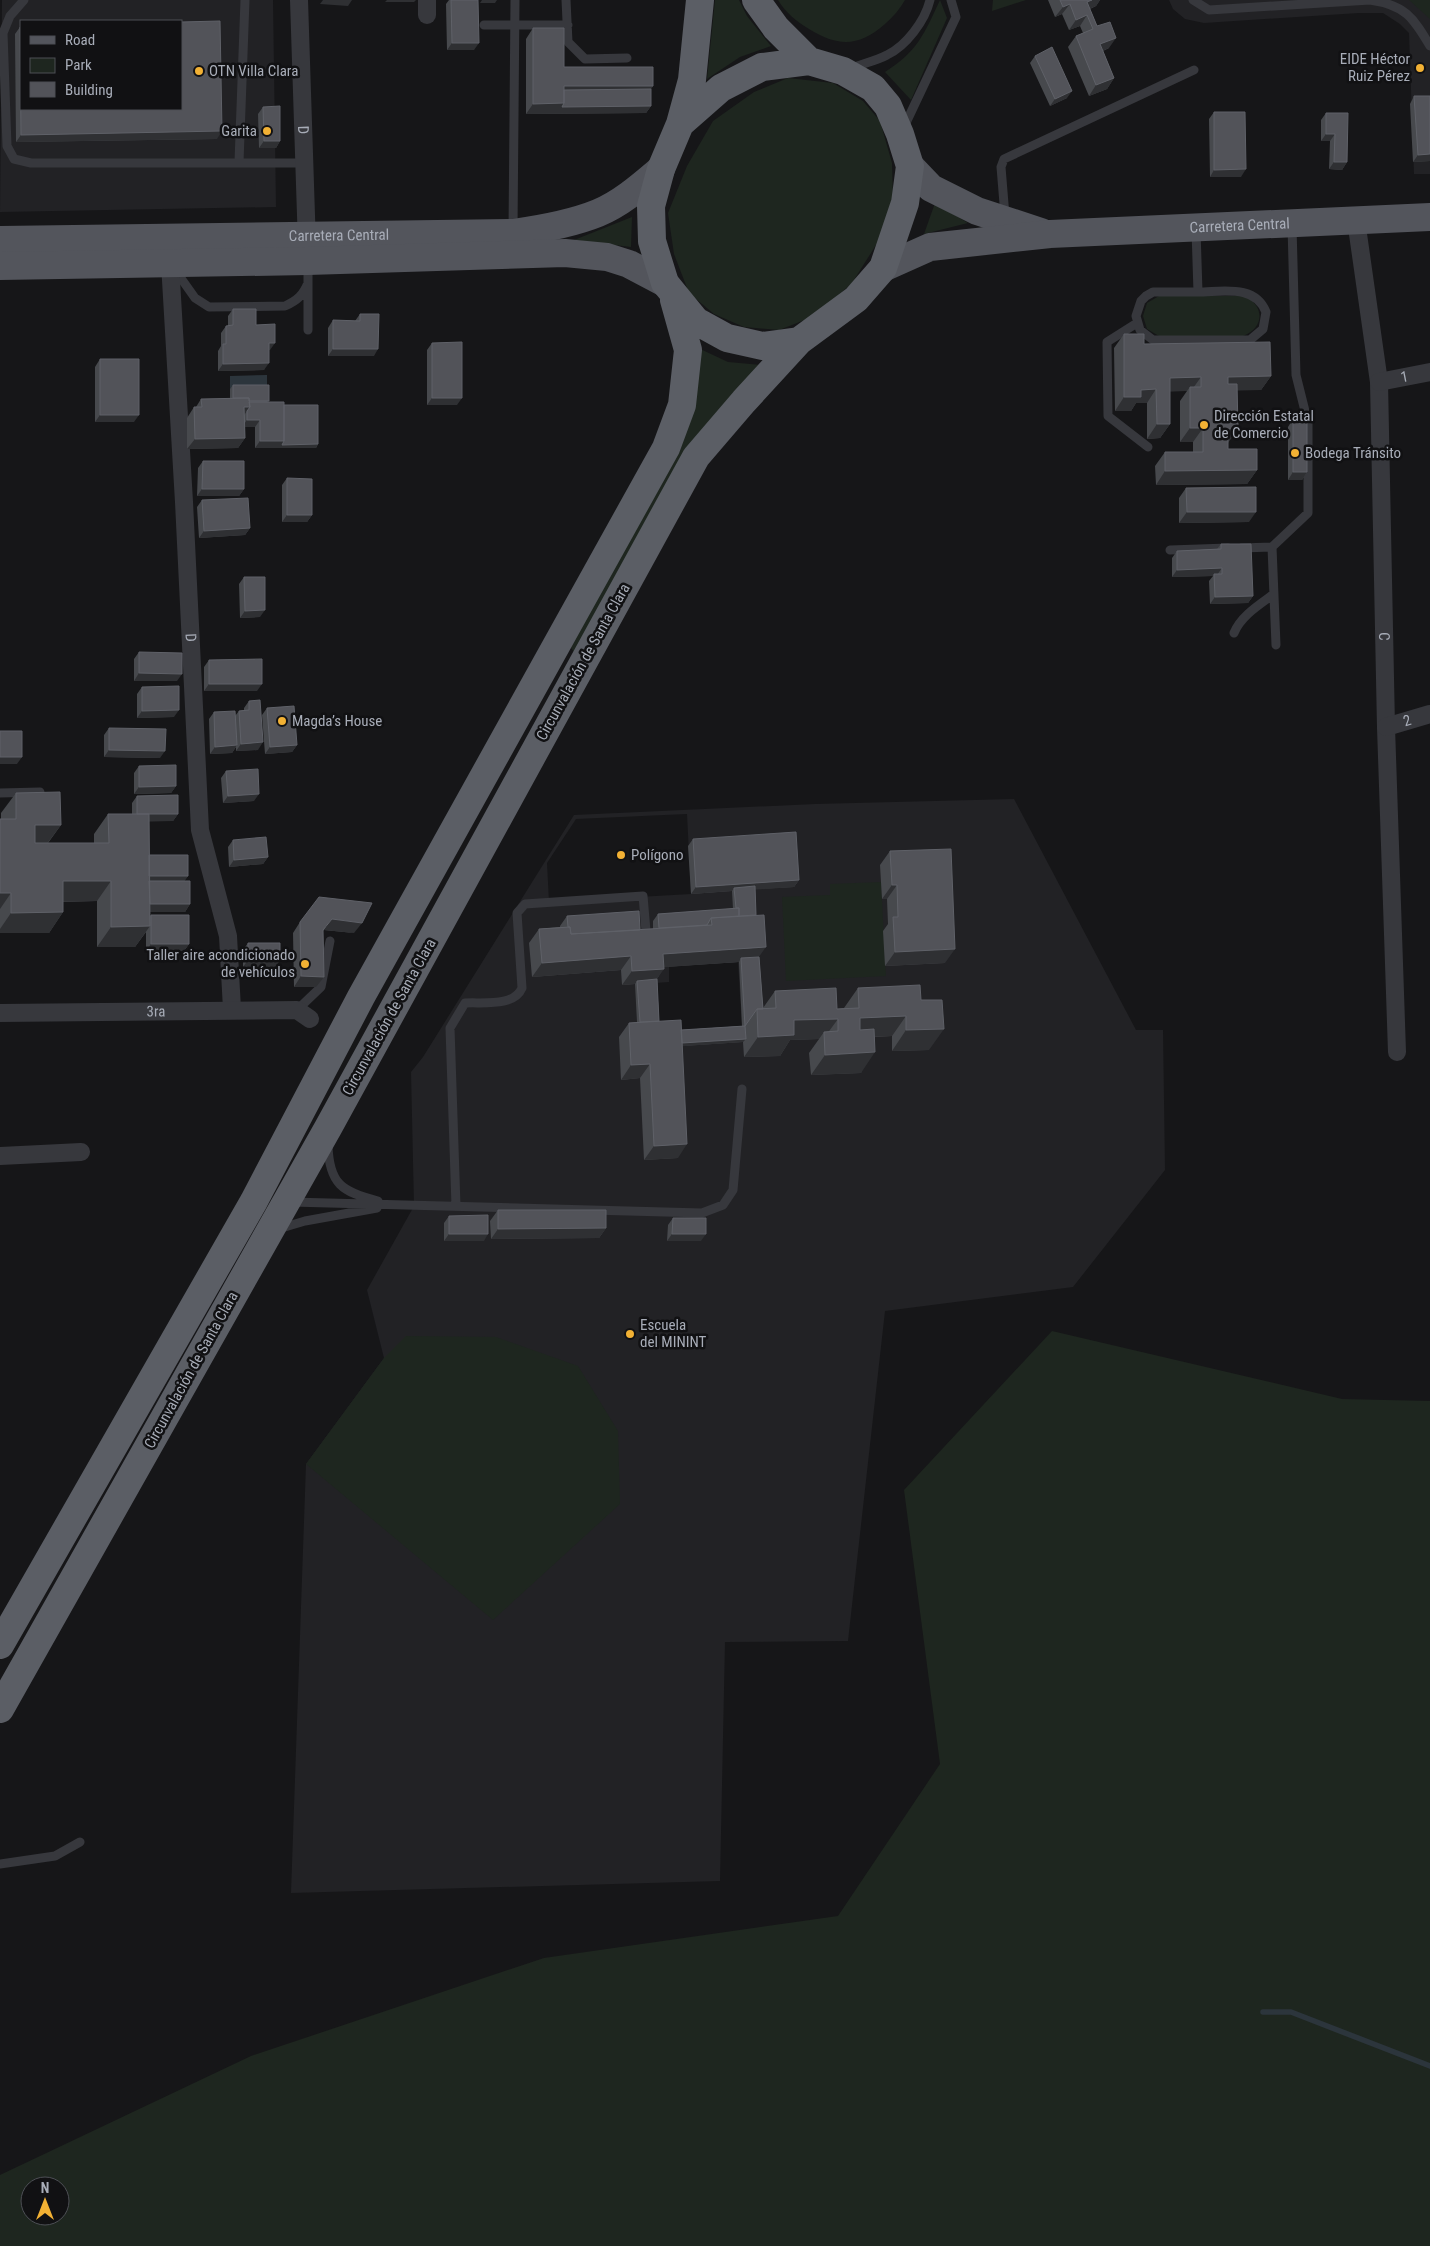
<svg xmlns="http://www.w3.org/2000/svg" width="1430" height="2246" viewBox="0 0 1430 2246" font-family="'Roboto Condensed',sans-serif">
<rect width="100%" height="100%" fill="#161618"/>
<path fill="#222225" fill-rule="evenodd" d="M2 0H273L276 207 0 212ZM21 21H181V109H21Z
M1169 0H1430V174H1414L1409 33 1400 24 1383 13H1359L1204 23 1185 19 1173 9Z
M1014 799 1136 1030H1163L1165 1170 1073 1287 885 1311 848 1641 725 1642 720 1881 291 1893 306 1464 384 1358 367 1290 414 1206 411 1072 423 1057 574 815 815 804ZM687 814 691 894 549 902 547 863 576 819ZM738 962 742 1029 657 1035 655 983 669 982V966Z"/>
<path fill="#1e261f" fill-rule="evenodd" d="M715 0H739L747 16 771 46 740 57 707 79Z
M778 0H905C900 9 893 17 885 24 859 47 838 47 809 29 796 21 786 13 778 0Z
M940 0 947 18 911 100 885 72C918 51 924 34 940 0Z
M993 0H1026L992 11Z
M1409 0H1430V19Z
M788 78 833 83 863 101 880 121 892 163 893 199 881 237 852 283 815 316 779 330 744 327 714 314 689 293 674 254 668 213 687 166 713 121 754 92Z
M935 203 968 223 924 234Z
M632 217 631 247 574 240Z
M1159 296H1243C1265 304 1265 328 1243 336H1159L1147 329 1143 316 1147 303Z
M696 347 728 362 761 365 574 652 569 645Z
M881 882 886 976 786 981 782 897 830 895V884Z
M1052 1331 1342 1399 1430 1401V2246H0V2175L251 2056 544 1958 838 1916 940 1764 904 1490ZM30 2186H60V2216H30Z
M406 1336 496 1337 578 1366 618 1431 620 1504 493 1620 306 1464 384 1358Z"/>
<path fill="#2c353c" d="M267 375V388L230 389V376Z"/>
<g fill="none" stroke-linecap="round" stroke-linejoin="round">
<path stroke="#2c353c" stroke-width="5.5" d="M1263 2012H1291L1430 2066"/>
<path stroke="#37383d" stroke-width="9" d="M24 0 10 16 3 33 7 146 14 159 31 163H304
M566 0 568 42 585 59 627 58
M1193 0 1209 10 1370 0C1405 5 1413 17 1430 46
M484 25H568
M849 69C861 64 876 61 887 55 906 46 925 21 930 0
M904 127 956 17 951 0
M239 162 245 0
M1005 216 1001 167 1004 159 1194 70
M513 230 515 0
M1196 230 1198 292H1153L1146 296 1141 301 1136 316 1140 330 1153 340H1250L1263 329 1266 312C1255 284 1222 292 1198 292
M308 264V330
M173 267 195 298 209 307 285 306C298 300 303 295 308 283
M1137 323 1107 342 1108 416 1148 447
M1272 547 1308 513V423L1296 375 1292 226
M1241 548 1272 547 1276 645
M1170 550 1228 548
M1234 633C1241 616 1259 605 1274 594
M0 793 40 792
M297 1010 321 987 330 941
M328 1145C329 1184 342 1192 378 1201
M291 1202 702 1213 723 1205 733 1190 742 1089
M456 1206 450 1028 465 1003C483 1002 514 1007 522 988L517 913 525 904 643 896 646 931
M278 1229 305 1221 377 1208
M0 1864 55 1856 80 1842"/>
<g stroke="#37383d" stroke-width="18">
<path id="s1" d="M299 0 307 246"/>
<path d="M427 0V15"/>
<path id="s2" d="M1356 220 1379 382 1386 727 1397 1052"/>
<path id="s3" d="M170 263 184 502 200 830 228 936 232 1009"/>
<path id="s4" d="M1379 382 1430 372"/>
<path id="s5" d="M1386 727 1430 714"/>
<path id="s6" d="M0 1013 297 1010 310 1019"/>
<path d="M0 1156 81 1152"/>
</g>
<g stroke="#53555c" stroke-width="28">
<path d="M910 166 931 188 977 211 1041 232"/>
<path id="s7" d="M0 240 513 233C542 229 571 224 598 213 622 203 642 185 661 169"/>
<path d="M0 266 308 261 565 253 607 257 629 264 665 283"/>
<path id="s8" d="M883 268 930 247 1050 234 1430 217"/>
</g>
<path stroke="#5b5e65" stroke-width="28" d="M756 0 776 28 809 61
M680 124 692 80 700 0
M0 1645 254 1201 361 997 666 448 682 405 688 350 674 300
M0 1709 328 1128 696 457 744 401 799 341 856 299 883 268 905 203 910 166 900 134 888 106 873 88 843 71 809 61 762 67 721 88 680 124 661 169 651 206 652 241 665 283 696 321 727 338 763 346 799 341"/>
</g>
<path fill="#47494d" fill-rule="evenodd" d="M449 0H478L474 50H447L446 4Z
M1048 0H1100L1096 6 1090 9 1097 26 1109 48 1103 51 1114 78 1107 89 1089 96 1068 47 1076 36 1083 33 1080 26 1069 30 1062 14 1055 17Z
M20 27 21 109 217 139 16 142 15 34Z
M533 28 564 67 653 86 651 89V106L646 113 526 114V39Z
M1035 56 1067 98 1050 106 1030 63Z
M1414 96 1430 161 1413 162 1410 104Z
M263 107 280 141 276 148H259L258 114Z
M1214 112 1241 177H1210L1209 119Z
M1326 113 1347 162 1342 170 1329 169 1330 141H1321V120Z
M233 309 256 325 270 350H269L264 370 218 371V351L221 346V333L226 326H228V316Z
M360 314 374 356H328V328L333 320 355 321Z
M1124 334 1144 344 1271 376 1261 390H1237L1228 442V449L1257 470 1247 484 1156 485 1155 466 1165 452H1193V442H1180V401L1187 391H1170V424L1160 438 1147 439V403H1136L1131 411H1115L1114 348Z
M432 343 457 405H427V350Z
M100 359 134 422H95V367Z
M233 385 269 402 284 405 318 444 316 448H255V427H245V438L238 448 187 449V418L194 407H196L201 399H230V389Z
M1293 419 1307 472 1302 480H1288V427Z
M203 461 244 489 239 496H197L198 468Z
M287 478 312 515 307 522H282V485Z
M1186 488 1249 522 1179 523V498Z
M202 500 250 528 245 535 199 538 197 507Z
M1221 544 1253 596 1248 603 1210 604 1209 581 1213 576 1172 577V558L1177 551 1217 549Z
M244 577 260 617 240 618 239 584Z
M139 652 177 681H134V659Z
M209 660 257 691H204V667Z
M142 687 174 717 137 718V694Z
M249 701 258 750 236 751V747L232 753 210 754 209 719 214 712 235 716 239 711 244 710V708Z
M267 708 297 745 292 752 265 754 262 715Z
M109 728 160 758 104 757V735Z
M139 766 176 786 171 793 134 794V773Z
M226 771 254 801 223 803 221 778Z
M16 793 61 825 48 843H94V834L108 814H132V803L137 796 178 814 173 821H149V855L188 876 184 881 190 904 185 912H150V916L151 915 189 944 184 951H146V932L135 947H97V901L63 902V912L49 933H0V819H1V813Z
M693 839 799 880 794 887 755 889 756 915 763 1008 775 991 837 1009 844 1008 858 988 921 1000 929 1050 892 1051V1036L875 1037 861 1073 811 1075 809 1053 819 1039 790 1040 780 1056 744 1057 743 1042 682 1046 678 1158 644 1160 640 1078 621 1080 619 1037 629 1023 637 1022 635 984 622 985 621 970 532 977 529 943 539 929 560 927V926L567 916 640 930 653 929V921L658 914 733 909 732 891 691 894 688 846ZM739 962 742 1026 681 1030 659 1021 657 979 664 967Z
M233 840 268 857 263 864 229 867 228 847Z
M890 851 945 963 885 966 883 931 888 924 887 899H882L880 865Z
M300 922 354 933 324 930 323 931 316 987H294L293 933Z
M248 943 280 960 275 967H243V950Z
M498 1210 606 1228 599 1238 491 1239 490 1221Z
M449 1216 484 1241H444V1223Z
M673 1218 701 1241H667L668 1225Z"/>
<path fill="#2f3033" d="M323 0H352L348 6 320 4Z
M387 0H416L414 2H385Z
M482 0H497L495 3H480Z
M1092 0H1100L1096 6 1080 13 1087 2Z
M1070 4 1062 14 1055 17 1063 7Z
M1087 15 1080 26 1069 30 1076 20Z
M1116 38 1109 48 1093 55 1100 44Z
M452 43H479L474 50H447Z
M1114 78 1107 89 1089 96 1096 85Z
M564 86H653L646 97H562Z
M1072 91 1067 98 1050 106 1055 99Z
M564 103 651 106 646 113 526 114 533 104Z
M222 131 217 139 16 142 21 135Z
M1326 134H1335L1330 141H1321Z
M264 141H280L276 148H259Z
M1430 154V161L1413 162 1418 155Z
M1334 162H1347L1342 170 1329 169Z
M1246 169 1241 177H1210L1214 170Z
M269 343H275L270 350H264Z
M333 349H378L374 356H328Z
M269 363 264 370 218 371 223 364Z
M1271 376 1261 390 1218 391 1228 377Z
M1201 377 1191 391 1190 387 1187 391 1160 392 1170 378Z
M1156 389 1147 403H1136L1131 411H1115L1124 397 1141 390Z
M432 398H462L457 405H427Z
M244 407H250L242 418Z
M100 415H139L134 422H95Z
M247 420H260L255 427H242Z
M1157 424H1170L1160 438 1147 439Z
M1190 428H1203L1193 442H1180Z
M1228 429H1238L1228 443Z
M245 438 238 448 187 449 195 439Z
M260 441H284L318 444 316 448H255Z
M1257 470 1247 484 1156 485 1165 471Z
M1293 472H1307L1302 480H1288Z
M202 489H244L239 496H197Z
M1187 512H1256L1249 522 1179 523Z
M287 515H312L307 522H282Z
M250 528 245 535 199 538 204 531Z
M1222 568 1217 575 1214 574 1213 576 1172 577 1177 570Z
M1253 596 1248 603 1210 604 1215 597Z
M265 610 260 617 240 618 245 611Z
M139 673 182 674 177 681H134Z
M209 684H262L257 691H204Z
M179 710 174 717 137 718 142 711Z
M263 742 258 750 236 751 241 744Z
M237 745 232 753 210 754 215 747Z
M297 745 292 752 265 754 270 747Z
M109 750 165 751 160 758 104 757Z
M0 757H22L17 764H0Z
M176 786 171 793 134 794 139 787Z
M259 794 254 801 223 803 228 796Z
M137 814H178L173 821 132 822Z
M35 825H61L46 845H21Z
M268 857 263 864 229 867 234 860Z
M149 876H188L183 883H149Z
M799 880 794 887 734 891V888L732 891 691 894 696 887Z
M63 881H111L97 901 49 902Z
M892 885H897L887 899H882Z
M0 893H11L0 909Z
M149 904H190L185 912H144Z
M63 912 49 933H0V929L11 913Z
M332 919 362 923 354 933 324 930 316 940Z
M150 926 135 947H97L111 927Z
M151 944H189L184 951H146Z
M766 947 756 961 741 958 739 962 653 968 663 954Z
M955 949 945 963 885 966 895 952Z
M631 956 621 970 532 977 542 963Z
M248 960H280L275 967H243Z
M664 969 654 983 637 981 635 984 622 985 632 971Z
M301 976 324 977 316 987H294Z
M906 1016 892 1036 845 1038 860 1018Z
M838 1019 824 1038V1032L819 1039 790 1040 780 1056 744 1057 758 1037 794 1020Z
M944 1029 929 1050 892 1051 906 1030Z
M746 1039 743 1042 671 1047 674 1043Z
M875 1052 861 1073 811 1075 825 1055Z
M650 1064 640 1078 621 1080 631 1065Z
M687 1144 678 1158 644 1160 654 1146Z
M606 1228 599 1238 491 1239 498 1229Z
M449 1234H488L484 1241H444Z
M672 1234H706L701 1241H667Z"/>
<path fill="#525359" stroke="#5f6168" d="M451 0H478L479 43H452Z
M1060 0H1092L1087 2 1097 26 1110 22 1116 38 1100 44 1114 78 1096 85 1076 36 1093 29 1087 15 1076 20 1070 4 1063 7Z
M220 21 222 131 21 135 20 27H21V109H181V22Z
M533 28H564V67H653V86H564V103L533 104Z
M1052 47 1072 91 1055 99 1035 56Z
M651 89V106L562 107 564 103V90Z
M1414 96H1430V154L1418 155Z
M280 106V141H264L263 107Z
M1214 112H1245L1246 169 1214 170Z
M1326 113H1348L1347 162H1334L1335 134H1326Z
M233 309H256V325L275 324V343H269V363L223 364V344H226V326L233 325Z
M360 314H379L378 349H333V320L360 321Z
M1124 334H1144V344L1270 342 1271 376 1228 377V384H1237L1238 429H1228V449H1257V470L1165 471V452H1203V428H1190V387H1201V377L1170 378V424H1157L1156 389 1141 390V397H1124Z
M462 342V398H432V343Z
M100 359H139V415H100Z
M233 385H269V401H249V398H233Z
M249 398 250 407H244L245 438 195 439 194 407H202L201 399Z
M249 402H284V441H260V420H247V411L250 407Z
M284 405H318V444L282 445 284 441Z
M1293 419H1307V472H1293Z
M203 461H244V489H202Z
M287 478 312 479V515H287Z
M1256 487V512H1187L1186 488Z
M248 498 250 528 204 531 202 500Z
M1221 544H1251L1253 596 1215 597 1214 574H1222V568L1177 570V551L1221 549Z
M244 577H265V610L245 611Z
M139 652 182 653V674L139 673Z
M262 659V684H209V660Z
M179 686V710L142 711V687Z
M260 700 263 742 241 744 239 711 249 710V701Z
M294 706 297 745 270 747 267 708Z
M235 711 237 745 215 747 214 712Z
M109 728 166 729 165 751 109 750Z
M0 731H22V757H0Z
M176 765V786L139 787V766Z
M258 769 259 794 228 796 226 771Z
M60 792 61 825H35V843H109L108 814H149L150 926 111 927V881H63V912L11 913V893H0V819H16V793Z
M178 795V814H137V796Z
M796 832 799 880 696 887 693 839Z
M266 837 268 857 234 860 233 840Z
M951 849 955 949 895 952 893 917H898L897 885H892L890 851Z
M149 855H188V876H149Z
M149 881H190V904H150Z
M755 886 756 915 739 916V908H736L734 888Z
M319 897 372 903 362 923 332 919 323 930 324 977 301 976 300 922Z
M739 908V916L711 918 707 925 659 928 658 914Z
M639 911 640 930 571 934 570 927H568L567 916Z
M151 915H189V944H151Z
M764 915 766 947 663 954 664 969 632 971 631 956 542 963 539 929 570 927 571 934 712 925 711 918Z
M248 943H280V960H248Z
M759 957 763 1009H757L745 1026 741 958Z
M657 979 659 1021 640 1022 637 981Z
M920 985 921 1000H942L944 1029 906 1030V1016L860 1018V1030L874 1029 875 1052 825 1055 824 1032 838 1031V1019L794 1020V1035L758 1037 757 1009 776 1008 775 991 836 988 837 1009 859 1008 858 988Z
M681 1020 687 1144 654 1146 650 1064 631 1065 629 1023Z
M745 1026 746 1039 682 1043 681 1030Z
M498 1210H606V1228L498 1229Z
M488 1215V1234H449V1216Z
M673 1218H706V1234H672Z"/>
<g fill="#f2b134" stroke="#111113" stroke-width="2">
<circle cx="1420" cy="68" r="5"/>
<circle cx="199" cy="71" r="5"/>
<circle cx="267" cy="131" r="5"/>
<circle cx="1204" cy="425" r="5"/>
<circle cx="1295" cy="453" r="5"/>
<circle cx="282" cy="721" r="5"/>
<circle cx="621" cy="855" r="5"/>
<circle cx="305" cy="964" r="5"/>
<circle cx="630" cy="1334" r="5"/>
</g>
<g text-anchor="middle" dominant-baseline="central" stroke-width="5" stroke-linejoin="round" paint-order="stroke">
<g font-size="15" fill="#a8adb8" stroke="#111113" text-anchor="start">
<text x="1410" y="59" text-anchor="end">EIDE Héctor<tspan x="1410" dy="17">Ruiz Pérez</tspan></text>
<text x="209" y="71">OTN Villa Clara</text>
<text x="257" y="131" text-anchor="end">Garita</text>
<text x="1214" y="416">Dirección Estatal<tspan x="1214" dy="17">de Comercio</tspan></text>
<text x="1305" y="453">Bodega Tránsito</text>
<text x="292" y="721">Magda’s House</text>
<text x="631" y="855">Polígono</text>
<text x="295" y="955" text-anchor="end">Taller aire acondicionado<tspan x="295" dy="17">de vehículos</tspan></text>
<text x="640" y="1325">Escuela<tspan x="640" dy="17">del MININT</tspan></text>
</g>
<g font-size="15" fill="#a8adb8" stroke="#111113">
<text stroke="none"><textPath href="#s1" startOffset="130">D</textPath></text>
<text stroke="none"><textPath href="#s8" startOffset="362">Carretera Central</textPath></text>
<text stroke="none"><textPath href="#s7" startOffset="339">Carretera Central</textPath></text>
<text stroke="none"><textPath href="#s4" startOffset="26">1</textPath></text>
<text stroke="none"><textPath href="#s2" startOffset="418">C</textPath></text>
<text stroke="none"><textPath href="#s3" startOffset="375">D</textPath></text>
<text transform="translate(583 662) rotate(-61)">Circunvalación de Santa Clara</text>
<text stroke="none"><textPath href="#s5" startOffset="22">2</textPath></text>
<text stroke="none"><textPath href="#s6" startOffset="156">3ra</textPath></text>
<text transform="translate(389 1017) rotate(-61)">Circunvalación de Santa Clara</text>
<text transform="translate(191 1370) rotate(-61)">Circunvalación de Santa Clara</text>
</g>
</g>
<rect x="20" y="20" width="162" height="90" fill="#111113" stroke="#4d4f55"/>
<rect x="30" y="36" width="25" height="8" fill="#53555c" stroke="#4d4f55"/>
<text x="65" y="45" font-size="15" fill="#a8adb8">Road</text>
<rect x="30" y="58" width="25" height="15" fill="#1e261f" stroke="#4d4f55"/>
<text x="65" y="70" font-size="15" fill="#a8adb8">Park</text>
<rect x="30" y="82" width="25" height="15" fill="#525359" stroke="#4d4f55"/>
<text x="65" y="95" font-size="15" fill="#a8adb8">Building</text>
<g transform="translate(45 2201)"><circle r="24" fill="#111113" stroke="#4d4f55"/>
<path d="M0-4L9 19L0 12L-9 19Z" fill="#f2b134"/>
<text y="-8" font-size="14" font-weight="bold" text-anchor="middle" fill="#a8adb8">N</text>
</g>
</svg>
